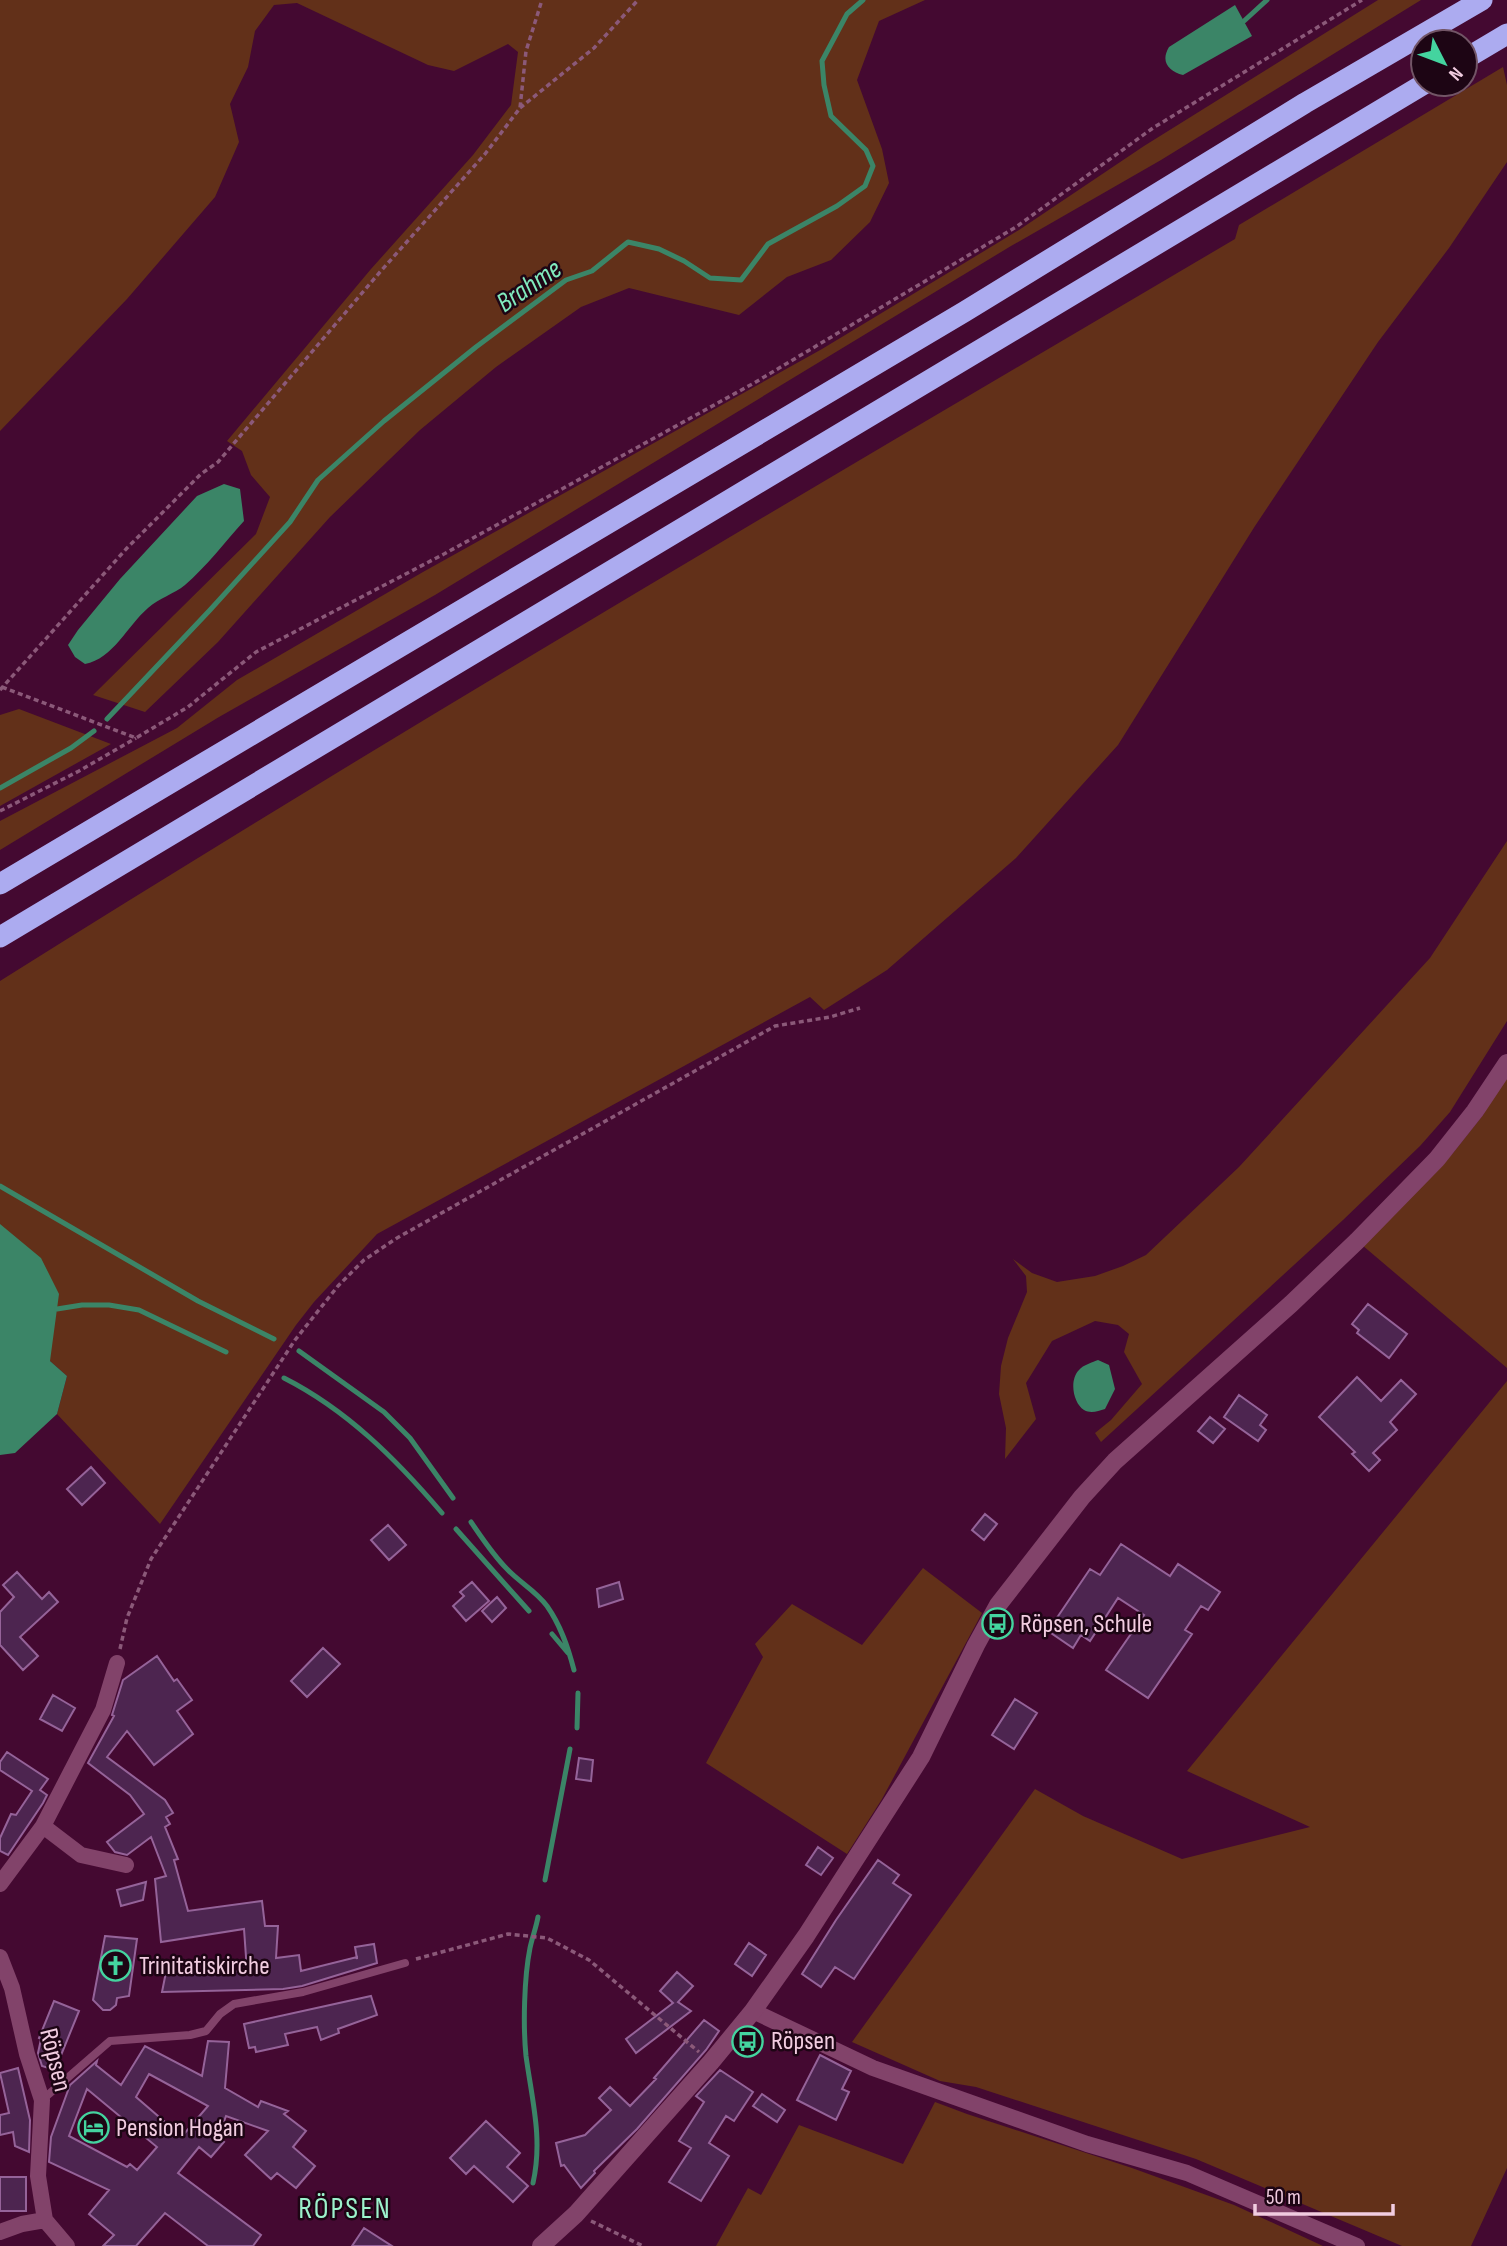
<svg xmlns="http://www.w3.org/2000/svg" width="1507" height="2246" viewBox="0 0 1507 2246" font-family="'Sofia Sans Condensed',sans-serif">
<rect width="100%" height="100%" fill="#440931"/>
<path fill="#623019" d="M0 0H925L879 21 857 80 882 149 889 183 870 222 831 260 787 277 739 315 629 288 581 307 496 367 420 430 330 517 218 642 145 712 93 695 256 534 270 497 251 475 242 451 227 441 371 269 473 155 511 105 518 52 508 44 454 71 428 65 297 3 274 5 255 31 248 67 230 104 239 142 215 197 127 299 0 431Z
M1378 0H1421L1161 160 1011 246 435 595 219 717 0 850V821L177 728 237 680 423 572 822 349 1019 230 1144 146Z
M1503 67 1507 85V162L1449 248 1378 342 1255 526 1118 745 1016 858 887 970 824 1010 810 997 377 1234 314 1302 296 1325 160 1524 57 1414 67 1376 50 1361 0 1225V981C407 725 821 483 1235 239L1239 225Z
M19 709 111 744 0 806V715Z
M1507 841V1021L1450 1112 1420 1146 1343 1220 1101 1442 1095 1433 1111 1420 1142 1384 1124 1352 1129 1334 1118 1325 1095 1321 1052 1341 1026 1383 1036 1419 1005 1459 1006 1428 999 1394 1001 1366 1008 1338 1027 1292 1026 1276 1013 1259 1032 1273 1057 1282 1095 1276 1123 1266 1146 1255 1239 1167 1430 958Z
M1507 1072V1368L1362 1245 1453 1153 1483 1115Z
M1507 1381V2168L1471 2246H1402L1196 2159 976 2087 940 2081 852 2042 1035 1789 1083 1816 1182 1859 1310 1827 1187 1771Z
M923 1568 982 1613 882 1799 847 1854 706 1763 763 1657 755 1644 792 1604 862 1645Z
M935 2102 967 2114 1132 2168 1234 2205 1323 2246H716L748 2188 761 2195 799 2125 903 2164Z"/>
<path fill="#3b8567" d="M1235 5 1252 36 1183 75C1169 71 1160 62 1169 47Z
M224 484 240 489 244 521C225 542 206 567 185 585 174 594 159 598 148 608 128 625 113 659 85 664L75 657 68 645 78 630 120 579 197 496Z
M0 1224 41 1258 59 1294 50 1361 67 1376 57 1414 15 1453 0 1455Z
M1098 1360 1109 1365 1115 1389 1105 1409C1098 1411 1091 1414 1084 1410 1073 1403 1069 1380 1079 1370 1083 1365 1093 1362 1098 1360Z"/>
<g fill="none" stroke-linecap="round" stroke-linejoin="round">
<path stroke="#3b8567" stroke-width="5" d="M1244 21 1267 0
M107 719 210 610 290 522 318 480 384 421 476 347 566 280 592 271 628 242 659 249 684 261 710 278 741 280 768 244 837 206 865 186 873 166 866 150 831 116 824 85 822 61 847 14 863 0
M0 788 71 748 94 731
M0 1186 198 1301 274 1339
M57 1309 82 1305H109L139 1310 226 1352
M299 1351 384 1412 410 1438 453 1498
M284 1378C347 1410 396 1459 442 1513
M471 1522C482 1538 493 1555 507 1569 520 1583 535 1590 547 1606 561 1626 568 1647 574 1670
M456 1529 529 1611
M552 1634 568 1653
M577 1728 578 1693
M545 1880 570 1749
M533 2183C543 2139 532 2100 526 2056 523 2026 524 1978 530 1948 532 1938 536 1928 538 1917"/>
</g>
<path fill="#4d2550" stroke="#956399" stroke-width="2" fill-rule="evenodd" d="M1368 1304 1407 1334 1389 1358 1357 1333 1359 1330 1352 1324Z
M1357 1377 1381 1401 1401 1380 1416 1394 1390 1422 1397 1430 1373 1453 1380 1460 1369 1471 1352 1454 1355 1452 1319 1417Z
M1239 1395 1267 1415 1260 1425 1266 1430 1258 1441 1224 1417Z
M1210 1417 1225 1429 1213 1443 1198 1431Z
M91 1467 105 1483 82 1505 67 1489Z
M985 1514 997 1524 984 1540 972 1530Z
M388 1525 406 1545 389 1560 371 1540Z
M1121 1544 1170 1576 1178 1564 1220 1592 1208 1610 1201 1606 1185 1630 1192 1634 1148 1698 1106 1670 1144 1615 1118 1598 1090 1641 1081 1635 1073 1648 1048 1631 1090 1569 1100 1575Z
M17 1572 42 1599 49 1592 58 1602 20 1637 38 1656 23 1670 0 1645V1612L14 1597 3 1585Z
M472 1582 489 1601 466 1621 453 1606 464 1596 460 1592Z
M619 1582 623 1599 599 1607 597 1589Z
M497 1597 506 1608 492 1622 482 1611Z
M323 1648 340 1664 307 1697 291 1681Z
M157 1656 174 1681 177 1679 192 1700 177 1711 193 1734 154 1765 127 1731 107 1757 165 1800 173 1813 166 1817 170 1824 165 1827 178 1859 174 1860 188 1911 262 1901 265 1926H278L276 1958 299 1955 301 1971 357 1957V1959L355 1947 374 1944 377 1963 302 1986 283 1989 162 1992 166 1972 247 1971 244 1929 161 1942 155 1879 166 1876 151 1837 127 1855 115 1852 107 1842 144 1814 130 1795 88 1763 114 1716 112 1715 123 1680Z
M53 1695 75 1708 62 1731 40 1719Z
M1015 1699 1037 1713 1014 1749 992 1735Z
M7 1752 48 1779 40 1790 47 1795 43 1803 8 1855 0 1851V1838L11 1814 16 1815 32 1791 0 1770V1762Z
M579 1758 593 1760 591 1781 576 1779Z
M818 1847 833 1858 821 1875 806 1865Z
M878 1860 899 1875 893 1883 911 1895 854 1979 835 1967 821 1987 802 1974 836 1920Z
M146 1882 143 1900 121 1906 117 1890Z
M105 1936 137 1939 129 1996 117 1998 116 2005 110 2010H103L93 2000Z
M749 1943 766 1955 752 1976 735 1964Z
M677 1972 693 1986 678 2002 691 2011 636 2053 626 2039 673 2003 660 1991Z
M371 1996 377 2015 338 2029 339 2033 321 2040 317 2027 285 2034 288 2045 256 2052 255 2047 249 2048 244 2024Z
M54 2001 79 2011 55 2070 42 2066 38 2053 41 2039 39 2038Z
M704 2020 719 2031 706 2050 637 2129 594 2171 595 2173 581 2188 564 2165 561 2166 556 2143 585 2135 611 2110 599 2098 610 2087 630 2106 656 2079 654 2078Z
M208 2041 229 2042 225 2088 258 2107 261 2101 288 2111 284 2114 306 2131 293 2147 315 2166 296 2188 277 2173 271 2179 245 2155 268 2131 226 2116 218 2138 224 2142 211 2157 199 2147 178 2173 261 2235 253 2246H208L165 2213 136 2246H103L114 2235 89 2214 109 2190 49 2162 51 2137 70 2085 97 2061 96 2065 121 2085 145 2046 202 2076ZM149 2074 208 2106 184 2134 174 2125 172 2128 136 2097ZM87 2089 157 2147 137 2170 130 2164 127 2167 69 2136Z
M820 2055 851 2071 842 2089 849 2092 836 2120 797 2100Z
M18 2068 30 2120 29 2152 15 2146 13 2132 0 2135V2115L9 2113 0 2073Z
M720 2070 753 2092 734 2121 726 2116 709 2143 729 2156 701 2201 669 2182 691 2148 679 2141 704 2102 696 2096Z
M762 2094 785 2110 777 2122 753 2106Z
M486 2121 520 2153 507 2167 528 2186 513 2202 474 2166 466 2174 450 2158Z
M0 2177H26V2211H0Z
M364 2228 392 2246H352Z"/>
<g fill="none" stroke-linecap="round" stroke-linejoin="round">
<path stroke="#8b5979" stroke-width="3.5" stroke-dasharray="5 3.5" stroke-linecap="butt" d="M520 108 594 48 638 0
M2 687 136 738 188 707 256 652 444 554 754 383 1016 227 1153 128 1362 0
M0 690 127 548 201 474 218 462 380 272 485 154 520 108 526 51 542 0
M0 811 79 771 136 738
M120 1649 127 1618 151 1559 295 1340 338 1286 364 1260 397 1238 775 1026 830 1017 860 1008
M416 1959 508 1934 547 1938 589 1960 699 2052
M591 2221 643 2246"/>
<path stroke="#82436a" stroke-width="8" d="M42 2100 110 2041 190 2035 206 2031 220 2014 234 2004 303 1992 405 1963"/>
<path stroke="#82436a" stroke-width="16" d="M43 1826 81 1855 126 1865
M0 1884 43 1826 103 1710 117 1663
M0 1957 12 1988 27 2054 42 2100 38 2176 45 2220 67 2246
M753 2011 873 2068 1087 2144 1187 2173 1357 2246
M0 2232 22 2224 45 2220"/>
<path stroke="#82436a" stroke-width="18" d="M541 2246 576 2214 711 2062 753 2011 806 1936 921 1757 976 1645 998 1605 1082 1497 1115 1461 1291 1304 1357 1241 1437 1159 1475 1111 1507 1063"/>
<path stroke="#acabf0" stroke-width="21" d="M1465 59 1507 34
M0 884 964 312 1305 103 1482 0
M0 937 1424 84"/>
</g>
<defs>
<symbol id="bus-ring" viewBox="-11 -11 22 22"><circle r="9.5" fill="#1d0514" stroke="#44d49f" stroke-width="1.5"/><path d="M-5-6H5V4H4V6H2V4H-2V6H-4V4H-5ZM-3.5-4V0h7V-4ZM-3.5 1.2v1.5H-2V1.2ZM2 1.2v1.5H3.5V1.2Z" fill="#44d49f"/></symbol>
<symbol id="church-ring" viewBox="-11 -11 22 22"><circle r="9.5" fill="#1d0514" stroke="#44d49f" stroke-width="1.5"/><path d="M-1.2-6h2.4v3.5h3.3v2.4h-3.3V6h-2.4V-.1h-3.3v-2.4h3.3Z" fill="#44d49f"/></symbol>
<symbol id="hotel-ring" viewBox="-11 -11 22 22"><circle r="9.5" fill="#1d0514" stroke="#44d49f" stroke-width="1.5"/><path d="M-6-4.5h1.5V1H6V5H4.5V3h-9V5H-6ZM-4 0a1.8 1.8 0 1 1 3.6 0ZM.5 0V-2.5h3Q6-2.5 6 0Z" fill="#44d49f"/></symbol>
</defs>
<g fill-rule="evenodd">
<use href="#bus-ring" x="980" y="1606" width="35" height="35"/>
<use href="#church-ring" x="98" y="1948" width="35" height="35"/>
<use href="#bus-ring" x="730" y="2024" width="35" height="35"/>
<use href="#hotel-ring" x="76" y="2110" width="35" height="35"/>
</g>
<g text-anchor="middle" dominant-baseline="central" stroke-width="5" stroke-linejoin="round" paint-order="stroke">
<g font-size="26" fill="#f1cce0" stroke="#1d0514" text-anchor="start">
<text x="1020" y="1624">Röpsen, Schule</text>
<text x="139" y="1966">Trinitatiskirche</text>
<text x="771" y="2041">Röpsen</text>
<text x="116" y="2128">Pension Hogan</text>
</g>
<g font-size="26" fill="#f1cce0" stroke="#1d0514">
<text transform="translate(55 2060) rotate(76)">Röpsen</text>
</g>
<g font-size="28" font-style="italic" fill="#81ebbe" stroke="#1d0514">
<text transform="translate(529 286) rotate(-34)">Brahme</text>
</g>
<g font-size="30" letter-spacing="2" fill="#9cf2cc" stroke="#1d0514">
<text x="345" y="2209">RÖPSEN</text>
</g>
</g>
<g transform="translate(1444 63) rotate(132)"><circle r="33" fill="#1d0514" stroke="#725566" stroke-width="2"/>
<path d="M0-5L12 26L0 18L-12 26Z" fill="#44d49f"/>
<text y="-10" font-size="19" font-weight="bold" text-anchor="middle" fill="#f1cce0">N</text>
</g>
<path d="M1255 2204v10h138v-10" fill="none" stroke="#f1cce0" stroke-width="3.5"/>
<text x="1266" y="2204" font-size="21" fill="#f1cce0" stroke="#1d0514" stroke-width="5" paint-order="stroke">50 m</text>
</svg>
